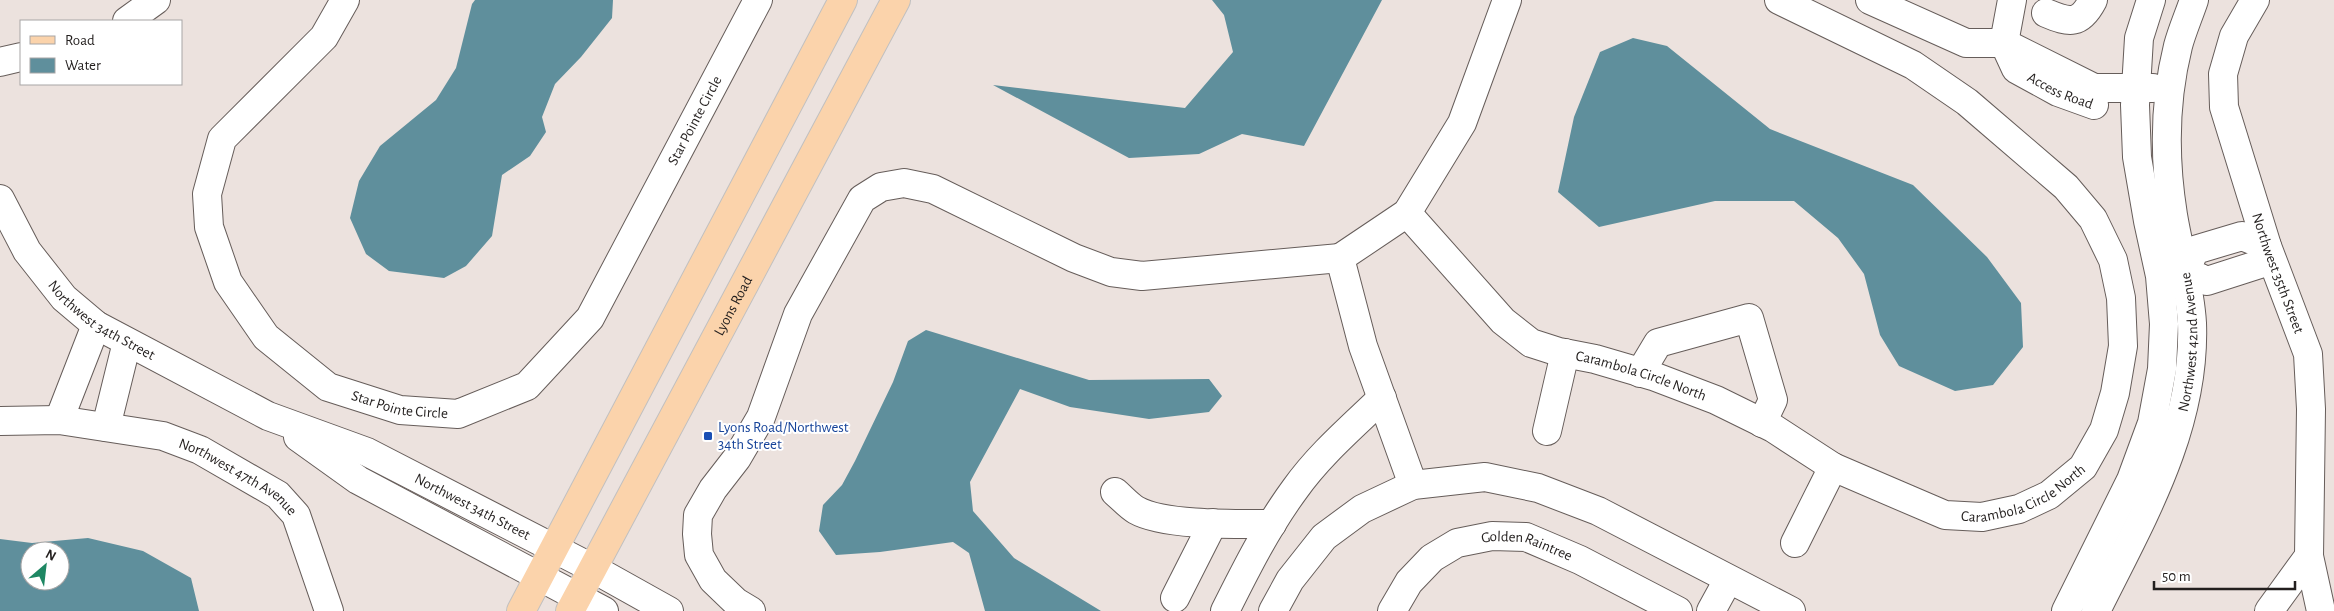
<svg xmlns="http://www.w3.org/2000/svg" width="2334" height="611" viewBox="0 0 2334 611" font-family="'Alegreya Sans',sans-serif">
<rect width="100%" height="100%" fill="#ece2de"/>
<path fill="#5f8f9c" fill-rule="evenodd" d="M475 0H613L612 18 581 57 555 84 542 117 546 132 530 156 502 175 492 236 466 266 444 278 389 271 366 254 350 218 359 181 380 146 436 100 456 68 472 4Z
M1212 0H1382L1304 146 1242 134 1199 154 1129 158 993 85 1185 108 1233 52 1224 15Z
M1633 38 1667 46 1770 129 1913 185 1987 257 2021 303 2023 347 1993 385 1955 391 1899 366 1880 335 1864 274 1838 238 1794 201H1715L1599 227 1558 192 1574 117 1600 52Z
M926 330 1089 380 1209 379 1222 396 1209 412 1149 419 1070 407 1020 389 970 482 973 511 1014 558 1101 611H985L969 553 953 542 880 552 836 555 819 531 823 505 842 485 855 461 893 382 908 341Z
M88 538 143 551 191 578 199 611H0V539L32 543ZM30 551H60V581H30Z"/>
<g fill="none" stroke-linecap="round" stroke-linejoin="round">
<defs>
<g id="minor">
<path id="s1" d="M345 0 324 37 222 139 207 194 209 227 228 282 266 337 328 387 400 410 458 414 527 386 590 318 758 0"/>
<path d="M1870 0 1966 43H2004L2094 88H2153"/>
<path id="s2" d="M2012 0 2004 43 2016 69 2058 92 2094 105"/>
<path id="s3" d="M2255 0 2234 36 2223 74 2224 107 2267 246 2308 354 2311 409 2309 556 2321 611"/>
<path d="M2046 13C2070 23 2080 25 2093 0"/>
<path d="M127 21 156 0"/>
<path d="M0 62 21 57"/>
<path id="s4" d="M0 199 27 251 64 298 96 325 268 416 367 452 592 568 669 611"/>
<path id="s5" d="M1407 213 1503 321 1531 343 1559 352 1595 359 1653 376 1716 400 1773 428 1833 467 1945 515 1982 517 2019 509 2049 495 2083 467 2104 430 2115 393 2123 346 2121 298 2113 260 2093 219 2066 187 1967 102 1913 65 1779 0"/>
<path d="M2170 274 2185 271 2207 281 2260 264 2267 246 2242 236 2195 250 2185 271"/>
<path d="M1640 373 1658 343 1749 318 1773 400 1762 423"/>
<path d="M59 420 96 325"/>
<path id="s6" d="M0 421 59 420 163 436 200 450 278 495 296 515 329 611"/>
<path d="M106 427 127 342"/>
<path d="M1547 431 1565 353"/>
<path d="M298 437 358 480 604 611"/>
<path d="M1413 485 1363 346 1340 258 1407 213 1462 123 1507 0"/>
<path d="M1115 492C1122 498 1129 506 1136 510 1164 526 1239 524 1272 524"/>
<path d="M1795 543 1833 467"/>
<path d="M1175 598 1213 523"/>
<path d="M751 611 736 602 713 580 699 555 697 534 698 515 713 489 737 458 761 417 798 314 862 199 881 187 904 183 933 189 1074 258 1111 272 1142 276 1340 258"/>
<path d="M1225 611C1246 569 1267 527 1295 489 1319 455 1352 427 1382 398"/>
<path d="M1273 611 1290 580 1324 537 1362 509 1413 485 1485 477 1538 488 1598 511 1791 611"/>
<path id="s7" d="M1392 611 1409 582 1432 558 1457 543 1492 536 1526 537 1580 560 1678 611"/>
<path d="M1711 611 1728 580"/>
<path d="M2066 611 2131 480 2152 423 2162 369 2164 324 2160 276 2148 221 2137 157 2135 105 2139 38 2151 0"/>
<path id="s8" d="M2096 611C2141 520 2196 428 2192 323 2190 287 2179 251 2173 215 2164 159 2164 102 2178 46 2182 31 2189 15 2194 0"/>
<path d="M2269 611 2309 556"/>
</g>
<g id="major">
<path d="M521 611 843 0"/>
<path id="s9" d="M570 611 896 0"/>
</g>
</defs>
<use href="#minor" stroke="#665d5a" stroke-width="30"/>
<use href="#major" stroke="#c1c0c0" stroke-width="30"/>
<use href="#minor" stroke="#fff" stroke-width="28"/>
<use href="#major" stroke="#fbd3ab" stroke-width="28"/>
</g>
<rect fill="#1a4fb4" stroke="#fff" stroke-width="2" x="703" y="431" width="10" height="10" rx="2.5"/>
<g text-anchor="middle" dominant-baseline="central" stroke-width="4" stroke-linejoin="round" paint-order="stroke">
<g font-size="15" fill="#231f1e" stroke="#fff">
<text stroke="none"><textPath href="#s2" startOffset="122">Access Road</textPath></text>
<text stroke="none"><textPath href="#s1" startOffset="1006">Star Pointe Circle</textPath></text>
<text stroke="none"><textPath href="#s3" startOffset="289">Northwest 35th Street</textPath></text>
<text stroke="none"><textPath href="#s9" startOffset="346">Lyons Road</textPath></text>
<text stroke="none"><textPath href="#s4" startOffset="162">Northwest 34th Street</textPath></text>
<text stroke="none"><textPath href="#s8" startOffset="288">Northwest 42nd Avenue</textPath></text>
<text stroke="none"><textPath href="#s5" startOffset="295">Carambola Circle North</textPath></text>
<text stroke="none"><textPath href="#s1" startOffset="556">Star Pointe Circle</textPath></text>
<text stroke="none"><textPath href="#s6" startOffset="250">Northwest 47th Avenue</textPath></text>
<text stroke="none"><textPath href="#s5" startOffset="715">Carambola Circle North</textPath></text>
<text stroke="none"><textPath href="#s4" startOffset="579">Northwest 34th Street</textPath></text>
<text stroke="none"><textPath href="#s7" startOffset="168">Golden Raintree</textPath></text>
</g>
<g font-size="15" fill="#164399" stroke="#fff" text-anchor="start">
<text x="718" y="427">Lyons Road/Northwest<tspan x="718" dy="17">34th Street</tspan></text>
</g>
</g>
<rect x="20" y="20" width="162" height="65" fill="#ffffff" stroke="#a7a5a5"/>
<rect x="30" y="36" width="25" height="8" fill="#fbd3ab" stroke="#a7a5a5"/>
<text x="65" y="45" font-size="15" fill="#231f1e">Road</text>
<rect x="30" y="58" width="25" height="15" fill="#5f8f9c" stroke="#a7a5a5"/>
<text x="65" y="70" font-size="15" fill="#231f1e">Water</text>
<g transform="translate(45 566) rotate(28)"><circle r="24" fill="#ffffff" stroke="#a7a5a5"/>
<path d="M0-4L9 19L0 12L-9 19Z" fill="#1e8763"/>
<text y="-8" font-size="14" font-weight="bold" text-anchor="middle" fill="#231f1e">N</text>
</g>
<path d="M2154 581v8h141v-8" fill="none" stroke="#231f1e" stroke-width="2.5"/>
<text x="2162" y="581" font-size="15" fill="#231f1e" stroke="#ffffff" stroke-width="4" paint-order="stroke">50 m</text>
</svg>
